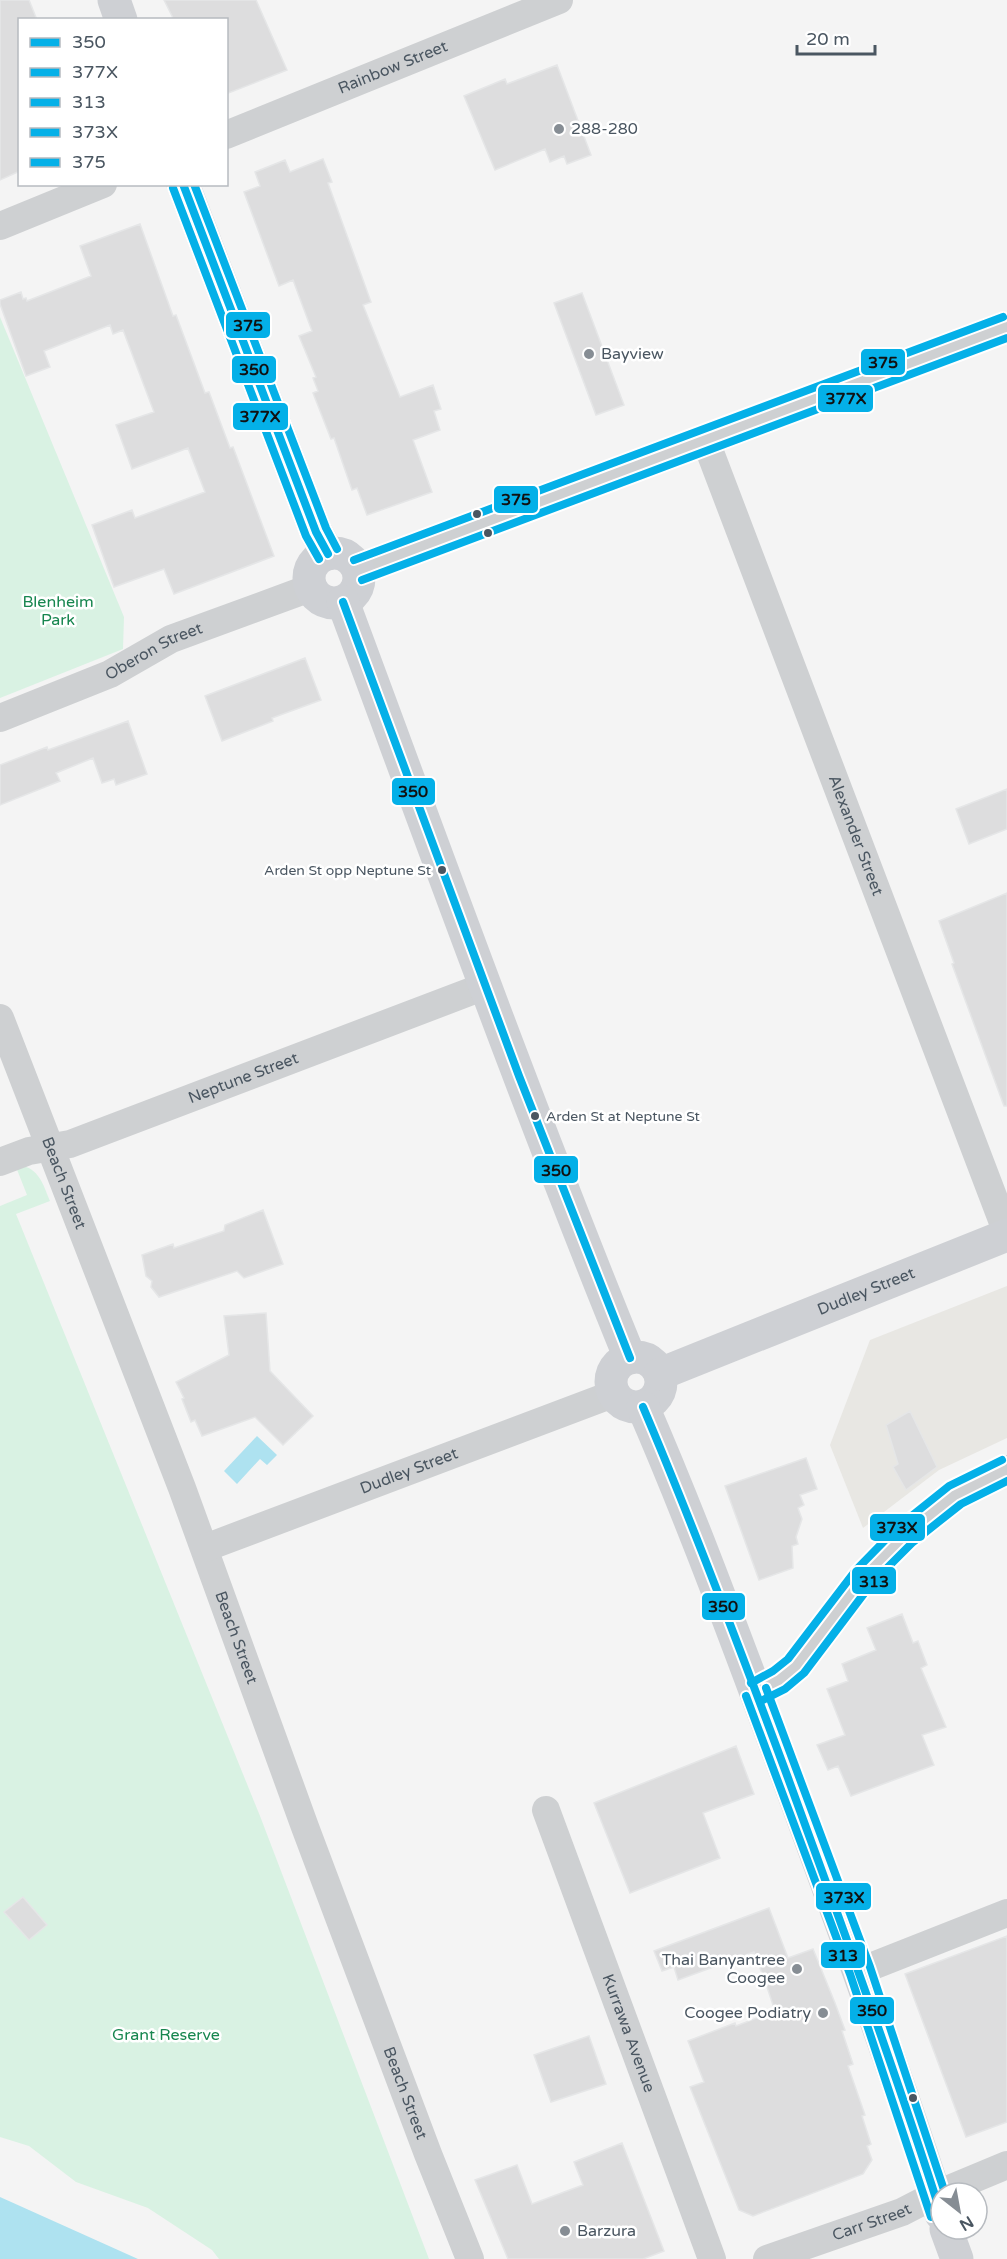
<svg xmlns="http://www.w3.org/2000/svg" width="1007" height="2259" viewBox="0 0 1007 2259" font-family="'Varela Round',sans-serif">
<rect width="100%" height="100%" fill="#f4f4f4"/>
<path fill="#e8e7e3" d="M1007 1286V1438L939 1470 863 1528 830 1445 870 1340Z"/>
<path fill="#d9f2e3" d="M0 317 124 617 123 649 0 698Z
M23 1166C40 1170 44 1187 50 1201L16 1214 260 1816 429 2259H219L212 2250 148 2208 76 2182 29 2146 0 2137V1206L27 1195 16 1167Z"/>
<path fill="#aee2f0" d="M257 1436 277 1455 267 1465 260 1459 237 1484 224 1471Z
M0 2197 138 2259H0Z"/>
<path fill="#ddddde" stroke="#e5e6e7" stroke-width="1.5" d="M0 0H29L37 20H20V171L0 180Z
M164 0H256L287 70 226 94V20H174Z
M557 65 591 155 567 164 564 156 550 162 545 149 495 170 464 96 505 79 507 84Z
M323 159 332 182 328 183 371 302 363 305 400 397 433 385 441 409 434 411 440 430 413 440 432 492 367 515 357 488 352 490 334 438 331 439 313 393 318 391 313 378 316 377 299 336 312 331 293 280 279 286 244 192 260 186 255 172 285 160 290 172Z
M140 224 173 316 176 315 205 393 209 392 230 448 233 447 274 556 174 594 164 569 114 587 92 525 132 510 135 518 205 492 188 448 132 469 116 425 154 412 123 330 113 334 110 325 44 351 50 367 26 376 0 304V300L21 292 23 299 26 298 27 301 91 276 80 246Z
M582 293 624 405 596 415 554 303Z
M305 658 321 700 272 718 273 721 222 741 205 696Z
M128 721 147 774 116 785 114 779 102 783 93 758 56 773 60 781 0 805V765L47 747 48 750Z
M1007 789V829L969 844 956 809Z
M1007 893V1106H1004L952 964 954 963 939 921Z
M263 1210 283 1264 244 1278 237 1271 159 1297 151 1287 152 1281 146 1276 142 1255 173 1244 174 1248 224 1231 225 1225Z
M266 1313 270 1371 313 1416 283 1445 255 1417 202 1436 195 1420 191 1422 182 1399 184 1398 176 1382 229 1355 224 1316Z
M910 1411 937 1467 906 1490 893 1467 898 1464 886 1425Z
M806 1458 817 1489 800 1495 804 1505 798 1508 802 1519 796 1537 798 1544 792 1546 793 1568 759 1580 725 1486Z
M902 1614 913 1643 918 1641 927 1665 921 1668 946 1727 922 1735 934 1765 851 1796 838 1766 828 1770 817 1745 845 1735 827 1689 848 1681 842 1664 876 1650 867 1628Z
M736 1746 754 1794 703 1813 720 1858 630 1893 594 1803Z
M23 1897 47 1925 29 1940 4 1912Z
M769 1908 788 1958 813 1949 835 2003 845 2030 842 2031 853 2064 848 2066 865 2115 862 2116 871 2144 867 2146 872 2160 863 2174 753 2216 739 2210 690 2087 704 2082 688 2041 735 2023 736 2026 775 2011 767 1987 754 1952 678 1980 674 1967 662 1971 654 1951Z
M1007 1936V2122L966 2137 905 1974Z
M589 2036 606 2084 551 2102 534 2055Z
M622 2143 664 2251 643 2259H508L475 2180 517 2165 532 2204 583 2185 574 2162Z"/>
<g fill="none" stroke-linecap="round" stroke-linejoin="round">
<g stroke="#ced0d2" stroke-width="28">
<path id="s1" d="M226 135 559 0"/>
<path d="M0 226 103 184"/>
<path id="s2" d="M705 439 1007 1233"/>
<path d="M358 570 1007 327"/>
<path id="s3" d="M0 718 110 674 171 639 310 588"/>
<path id="s4" d="M0 1018 182 1488 305 1827 428 2154 470 2259"/>
<path id="s5" d="M0 1162 29 1151 70 1144 485 986"/>
<path id="s6" d="M205 1548 613 1394"/>
<path d="M756 1692 779 1680 796 1666 864 1576 906 1534 955 1495 1007 1469"/>
<path id="s7" d="M546 1810 712 2259"/>
<path d="M860 1971 1007 1913"/>
<path id="s8" d="M767 2259 902 2212 935 2195 1007 2165"/>
</g>
<g stroke="#ced0d4" stroke-width="33">
<path d="M114 0 121 20"/>
<path d="M183 184 316 532 328 554"/>
<circle cx="334" cy="578" r="25"/>
<path d="M343 602C437 855 528 1108 630 1358"/>
<circle cx="636" cy="1382" r="25"/>
<path id="s9" d="M660 1374 1007 1235"/>
<path d="M643 1407C693 1522 736 1640 780 1757 836 1908 892 2060 941 2214"/>
<path d="M946 2229 957 2259"/>
</g>
<defs>
<path id="bus-1" d="M183 184 316 532 328 554
M343 602 519 1076 630 1358
M643 1407C695 1529 742 1654 788 1778 841 1923 894 2067 941 2214"/>
<path id="bus-2" d="M173 188 306 536 319 559
M362 580 1007 338"/>
<path id="bus-3" d="M746 1696 850 1974 931 2217
M761 1701 785 1689 804 1673 872 1583 913 1542 961 1504 1007 1481"/>
<path id="bus-4" d="M751 1683 773 1671 788 1659 856 1570 899 1526 949 1486 1002 1460
M766 1688 870 1967 945 2193"/>
<path id="bus-5" d="M194 184 326 528 337 549
M354 560 1003 317"/>
</defs>
<use href="#bus-1" stroke="#fff" stroke-width="12"/>
<use href="#bus-2" stroke="#fff" stroke-width="12"/>
<use href="#bus-3" stroke="#fff" stroke-width="12"/>
<use href="#bus-4" stroke="#fff" stroke-width="12"/>
<use href="#bus-5" stroke="#fff" stroke-width="12"/>
<use href="#bus-1" stroke="#04b0e8" stroke-width="8"/>
<use href="#bus-2" stroke="#04b0e8" stroke-width="8"/>
<use href="#bus-3" stroke="#04b0e8" stroke-width="8"/>
<use href="#bus-4" stroke="#04b0e8" stroke-width="8"/>
<use href="#bus-5" stroke="#04b0e8" stroke-width="8"/>
</g>
<g fill="#868d94" stroke="#fff" stroke-width="2">
<circle cx="559" cy="129" r="6"/>
<circle cx="589" cy="354" r="6"/>
<circle cx="797" cy="1969" r="6"/>
<circle cx="823" cy="2013" r="6"/>
<circle cx="565" cy="2231" r="6"/>
</g>
<g fill="#4a5661" stroke="#fff" stroke-width="2">
<circle cx="477" cy="514" r="5"/>
<circle cx="488" cy="533" r="5"/>
<circle cx="442" cy="870" r="5"/>
<circle cx="535" cy="1116" r="5"/>
<circle cx="913" cy="2098" r="5"/>
</g>
<g text-anchor="middle" dominant-baseline="central" stroke-width="5" stroke-linejoin="round" paint-order="stroke">
<g font-size="14" fill="#4a5661" stroke="#fff" text-anchor="end">
<text x="431" y="870">Arden St opp Neptune St</text>
<text x="546" y="1116" text-anchor="start">Arden St at Neptune St</text>
</g>
<g font-size="16" fill="#4a5661" stroke="#fff">
<text stroke="none"><textPath href="#s1" startOffset="180">Rainbow Street</textPath></text>
<text stroke="none"><textPath href="#s3" startOffset="168">Oberon Street</textPath></text>
<text stroke="none"><textPath href="#s2" startOffset="424">Alexander Street</textPath></text>
<text stroke="none"><textPath href="#s5" startOffset="258">Neptune Street</textPath></text>
<text stroke="none"><textPath href="#s4" startOffset="177">Beach Street</textPath></text>
<text stroke="none"><textPath href="#s9" startOffset="222">Dudley Street</textPath></text>
<text stroke="none"><textPath href="#s6" startOffset="218">Dudley Street</textPath></text>
<text stroke="none"><textPath href="#s4" startOffset="663">Beach Street</textPath></text>
<text stroke="none"><textPath href="#s7" startOffset="238">Kurrawa Avenue</textPath></text>
<text stroke="none"><textPath href="#s4" startOffset="1149">Beach Street</textPath></text>
<text stroke="none"><textPath href="#s8" startOffset="111">Carr Street</textPath></text>
</g>
<g font-size="16" fill="#4a5661" stroke="#fff" text-anchor="start">
<text x="571" y="129">288-280</text>
<text x="601" y="354">Bayview</text>
<text x="785" y="1960" text-anchor="end">Thai Banyantree<tspan x="785" dy="18">Coogee</tspan></text>
<text x="811" y="2013" text-anchor="end">Coogee Podiatry</text>
<text x="577" y="2231">Barzura</text>
</g>
<g font-size="16" fill="#17864f" stroke="#fff">
<text x="58" y="602">Blenheim<tspan x="58" dy="18">Park</tspan></text>
<text x="166" y="2035">Grant Reserve</text>
</g>
</g>
<g stroke="#fff" stroke-width="2">
<rect x="225" y="311" width="46" height="28" rx="6" fill="#04b0e8"/>
<rect x="860" y="348" width="46" height="28" rx="6" fill="#04b0e8"/>
<rect x="231" y="355" width="46" height="29" rx="6" fill="#04b0e8"/>
<rect x="817" y="384" width="57" height="29" rx="6" fill="#04b0e8"/>
<rect x="232" y="402" width="57" height="29" rx="6" fill="#04b0e8"/>
<rect x="493" y="485" width="46" height="29" rx="6" fill="#04b0e8"/>
<rect x="391" y="777" width="45" height="29" rx="6" fill="#04b0e8"/>
<rect x="533" y="1155" width="46" height="29" rx="6" fill="#04b0e8"/>
<rect x="869" y="1513" width="57" height="29" rx="6" fill="#04b0e8"/>
<rect x="851" y="1566" width="46" height="29" rx="6" fill="#04b0e8"/>
<rect x="701" y="1592" width="45" height="29" rx="6" fill="#04b0e8"/>
<rect x="815" y="1882" width="57" height="29" rx="6" fill="#04b0e8"/>
<rect x="820" y="1941" width="46" height="28" rx="6" fill="#04b0e8"/>
<rect x="849" y="1996" width="46" height="29" rx="6" fill="#04b0e8"/>
</g>
<g font-size="16" text-anchor="middle" font-weight="bold" fill="#111">
<text x="248" y="331">375</text>
<text x="883" y="368">375</text>
<text x="254" y="375">350</text>
<text x="846" y="404">377X</text>
<text x="260" y="422">377X</text>
<text x="516" y="505">375</text>
<text x="413" y="797">350</text>
<text x="556" y="1176">350</text>
<text x="897" y="1533">373X</text>
<text x="874" y="1587">313</text>
<text x="723" y="1612">350</text>
<text x="844" y="1903">373X</text>
<text x="843" y="1961">313</text>
<text x="872" y="2016">350</text>
</g>
<rect x="18" y="18" width="210" height="168" fill="#ffffff" stroke="#b7bbc0" stroke-width="1.5"/>
<rect x="30" y="38" width="30" height="9" fill="#04b0e8" stroke="#b7bbc0" stroke-width="1.5"/>
<text x="72" y="48" font-size="18" fill="#4a5661">350</text>
<rect x="30" y="68" width="30" height="9" fill="#04b0e8" stroke="#b7bbc0" stroke-width="1.5"/>
<text x="72" y="78" font-size="18" fill="#4a5661">377X</text>
<rect x="30" y="98" width="30" height="9" fill="#04b0e8" stroke="#b7bbc0" stroke-width="1.5"/>
<text x="72" y="108" font-size="18" fill="#4a5661">313</text>
<rect x="30" y="128" width="30" height="9" fill="#04b0e8" stroke="#b7bbc0" stroke-width="1.5"/>
<text x="72" y="138" font-size="18" fill="#4a5661">373X</text>
<rect x="30" y="158" width="30" height="9" fill="#04b0e8" stroke="#b7bbc0" stroke-width="1.5"/>
<text x="72" y="168" font-size="18" fill="#4a5661">375</text>
<g transform="translate(959 2211) rotate(149)"><circle r="28" fill="#ffffff" stroke="#b7bbc0" stroke-width="1.5"/>
<path d="M0-4.5L10 22L0 15L-10 22Z" fill="#868d94"/>
<text y="-9" font-size="16" font-weight="bold" text-anchor="middle" fill="#4a5661">N</text>
</g>
<path d="M797 45v9h78v-9" fill="none" stroke="#4a5661" stroke-width="3"/>
<text x="806" y="45" font-size="18" fill="#4a5661" stroke="#ffffff" stroke-width="4.5" paint-order="stroke">20 m</text>
</svg>
